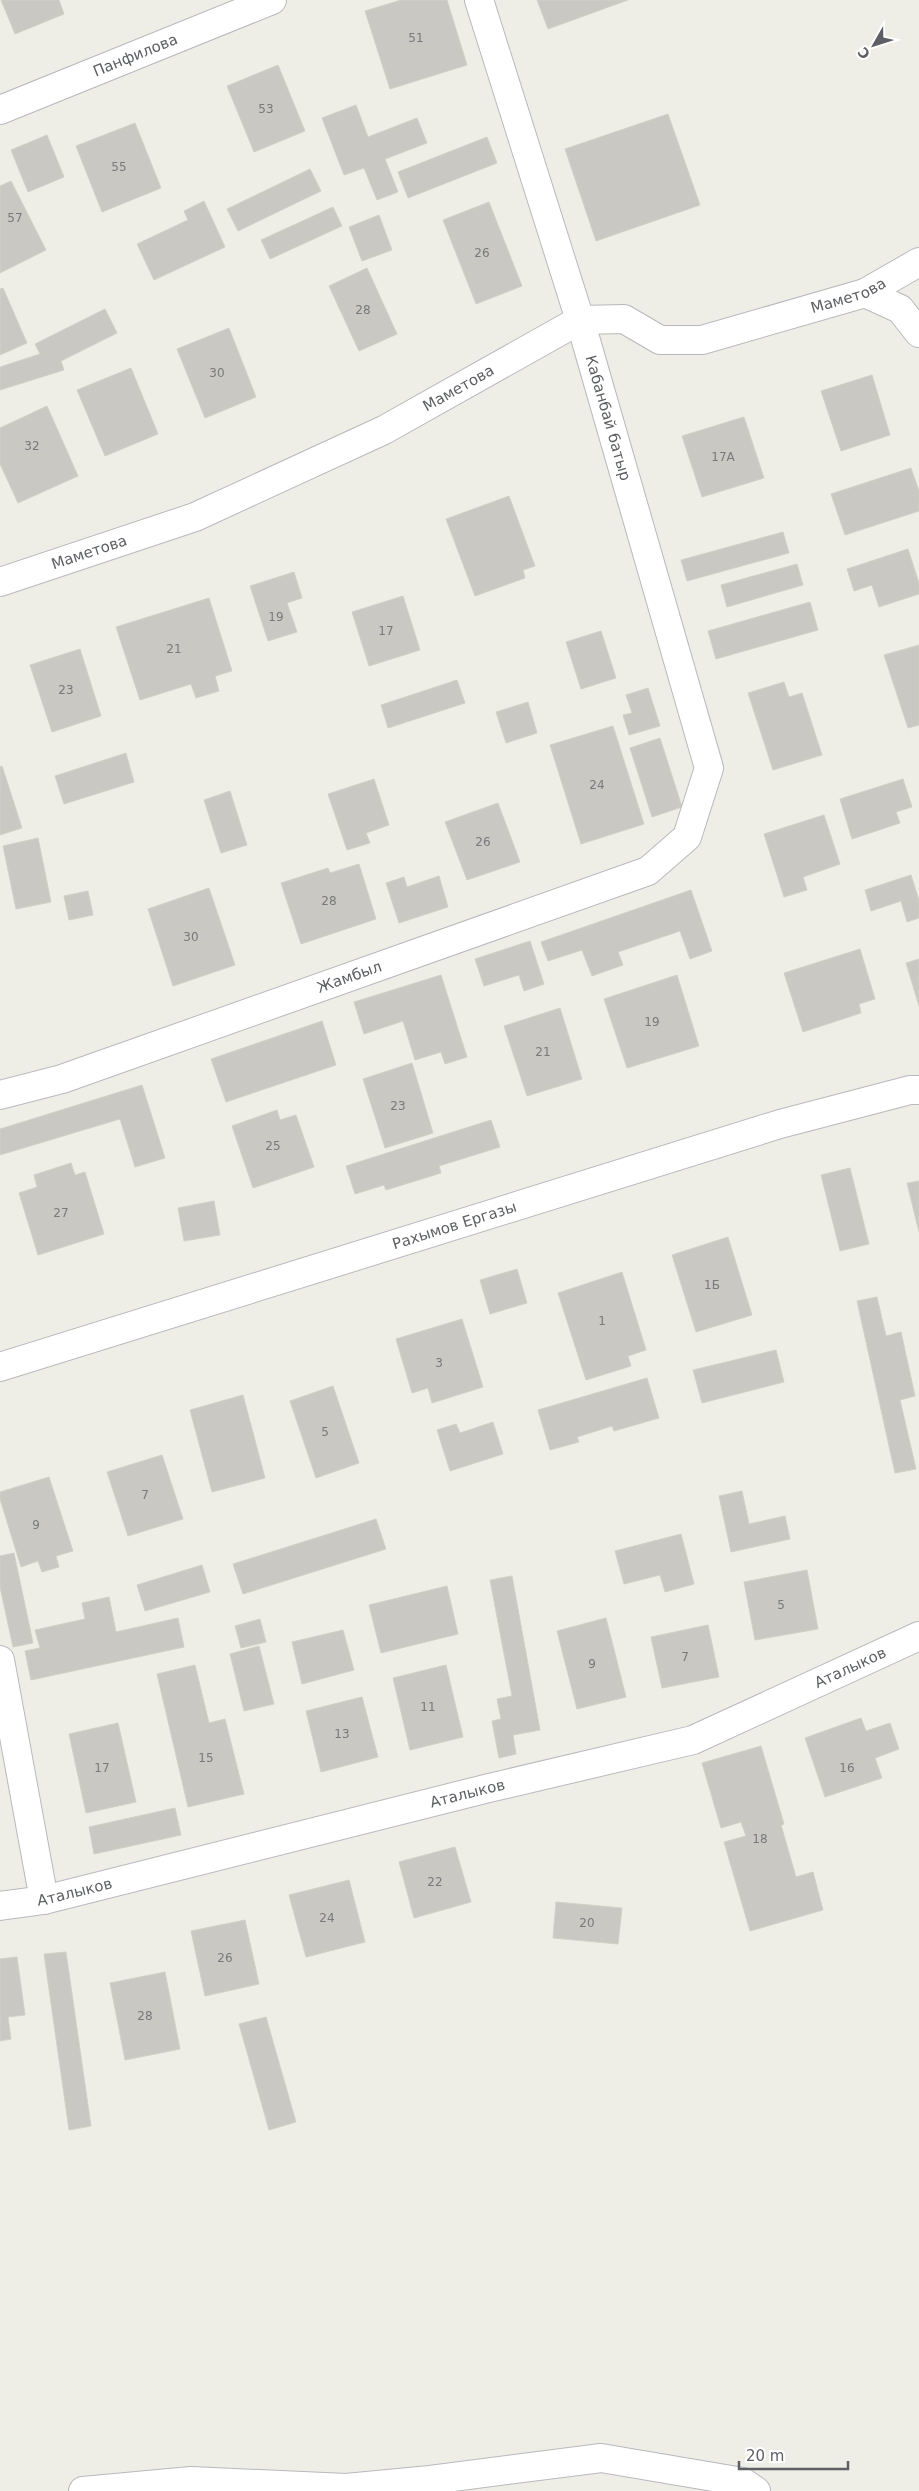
<svg xmlns="http://www.w3.org/2000/svg" width="919" height="2491" viewBox="0 0 919 2491" font-family="'DejaVu Sans',sans-serif">
<rect width="100%" height="100%" fill="#eeeee6"/>
<path fill="#c9c8c2" stroke="#d2d1c5" d="M1 0H59L64 14 15 34Z
M401 0H447L467 65 390 89 365 11Z
M537 0H628L548 29Z
M278 65 305 131 254 152 227 86Z
M356 105 368 137 417 118 427 143 385 159 398 192 377 200 364 168 344 175 322 118Z
M668 114 700 205 596 241 565 149Z
M135 123 161 188 102 212 76 146Z
M47 135 64 177 28 192 11 150Z
M487 137 497 163 408 198 398 172Z
M310 169 321 191 238 231 227 209Z
M11 181 46 250 0 273V186Z
M204 201 225 247 154 280 137 244 188 220 184 211Z
M489 202 522 286 476 304 443 220Z
M333 207 342 226 270 259 261 240Z
M379 215 392 250 362 261 349 227Z
M367 268 397 334 359 351 329 286Z
M3 288 27 343 0 355V289Z
M105 309 117 333 61 361 64 370 0 390V367L40 354 35 344Z
M229 328 256 397 205 418 177 349Z
M131 368 158 434 105 456 77 390Z
M872 375 890 435 841 451 821 391Z
M47 406 78 476 18 503 0 464V428Z
M744 417 764 478 702 497 682 436Z
M911 468 919 491V511L845 535 831 494Z
M509 496 535 566 523 570 525 578 475 596 446 519Z
M783 532 789 553 687 581 681 560Z
M908 549 919 583V594L879 607 872 585 854 591 847 569Z
M797 564 803 585 727 607 721 585Z
M294 572 302 598 287 603 297 632 268 641 250 586Z
M403 596 420 650 369 666 352 612Z
M209 598 232 671 215 676 219 691 196 698 191 684 140 700 116 627Z
M810 602 818 630 716 659 708 631Z
M601 631 616 678 581 689 566 642Z
M919 645V725L908 728 884 655Z
M80 649 101 716 52 732 30 665Z
M457 680 465 703 388 728 381 705Z
M784 682 789 697 802 693 822 755 773 770 748 693Z
M648 688 660 726 629 735 623 715 632 713 626 695Z
M528 702 537 733 506 743 496 712Z
M613 726 644 824 581 844 550 745Z
M660 738 682 807 652 817 630 748Z
M126 753 134 782 64 804 55 776Z
M2 766 22 828 0 835V767Z
M374 779 389 825 366 833 370 843 347 850 328 794Z
M903 779 912 807 896 812 900 823 852 839 840 799Z
M230 791 247 845 221 853 204 800Z
M498 803 520 862 467 880 445 822Z
M824 815 840 864 803 877 807 890 784 897 764 834Z
M38 838 51 902 16 909 3 846Z
M359 864 376 919 301 944 281 883 328 868 330 873Z
M911 875 919 900V918L907 922 901 901 871 911 865 890Z
M439 876 448 907 399 923 386 883 404 877 407 887Z
M209 888 235 965 173 986 148 909Z
M691 890 712 951 690 959 680 931 618 952 623 965 592 976 582 950 548 961 541 942Z
M88 891 93 915 69 920 64 896Z
M530 941 544 984 524 991 519 975 484 986 475 959Z
M860 949 875 999 859 1004 861 1013 803 1032 784 973Z
M919 959V1006L906 963Z
M441 975 467 1057 445 1064 441 1052 415 1060 403 1021 364 1034 354 1002Z
M677 975 699 1046 627 1068 604 999Z
M560 1008 582 1079 527 1096 504 1026Z
M322 1021 336 1065 226 1102 211 1059Z
M412 1063 433 1133 385 1148 363 1079Z
M142 1085 165 1158 135 1167 120 1119 0 1155V1129Z
M277 1110 280 1120 296 1115 314 1167 253 1188 232 1126Z
M491 1120 500 1147 439 1166 441 1173 386 1190 384 1185 355 1194 346 1166Z
M71 1163 75 1175 85 1172 104 1234 38 1255 19 1193 37 1187 34 1175Z
M850 1168 869 1244 840 1251 821 1175Z
M919 1181V1232L907 1183Z
M214 1201 220 1235 184 1241 178 1208Z
M728 1237 752 1315 696 1332 672 1255Z
M517 1269 527 1303 490 1314 480 1280Z
M622 1272 646 1350 628 1356 631 1366 586 1380 558 1293Z
M877 1297 886 1336 901 1332 915 1396 900 1400 916 1469 895 1473 857 1301Z
M462 1319 483 1387 432 1403 428 1388 412 1393 396 1339Z
M776 1350 784 1382 702 1403 693 1370Z
M647 1378 659 1418 614 1431 612 1426 577 1437 579 1442 550 1450 538 1410Z
M333 1386 359 1463 316 1478 290 1401Z
M243 1395 265 1478 212 1492 190 1410Z
M493 1422 503 1454 450 1471 437 1430 456 1424 460 1433Z
M162 1455 183 1519 128 1536 107 1472Z
M49 1477 73 1551 56 1556 59 1567 42 1572 38 1561 21 1567 0 1499V1492Z
M742 1491 749 1524 785 1516 790 1539 731 1552 719 1496Z
M376 1519 386 1549 243 1594 233 1564Z
M681 1534 694 1584 665 1592 660 1575 624 1584 615 1551Z
M14 1553 33 1643 13 1647 0 1587V1556Z
M202 1565 210 1592 145 1611 137 1585Z
M807 1570 818 1629 755 1640 744 1582Z
M512 1576 540 1730 513 1735 516 1754 499 1758 492 1721 501 1719 497 1699 512 1696 490 1580Z
M447 1586 458 1634 381 1653 369 1605Z
M109 1597 116 1632 178 1618 184 1647 31 1680 25 1651 40 1648 35 1630 85 1619 82 1603Z
M606 1618 626 1697 577 1709 557 1631Z
M260 1619 266 1642 241 1648 235 1626Z
M708 1625 719 1677 662 1688 651 1637Z
M343 1630 354 1670 302 1684 292 1642Z
M259 1646 274 1704 244 1711 230 1654Z
M195 1665 209 1723 225 1719 244 1794 188 1807 157 1674Z
M446 1665 463 1737 410 1750 393 1678Z
M362 1697 378 1757 321 1772 306 1711Z
M861 1718 866 1731 890 1723 899 1749 875 1758 882 1778 825 1797 805 1738Z
M118 1723 136 1802 86 1813 69 1734Z
M761 1746 784 1824 781 1825 796 1877 813 1872 823 1910 750 1931 724 1842 746 1836 741 1822 721 1828 702 1763Z
M175 1808 181 1835 94 1854 89 1827Z
M455 1847 471 1902 414 1918 399 1862Z
M349 1880 365 1942 306 1957 289 1895Z
M556 1902 622 1908 618 1944 553 1938Z
M245 1920 259 1984 205 1996 191 1931Z
M66 1952 91 2126 69 2130 44 1954Z
M17 1957 25 2015 8 2017 11 2039 0 2041V1959Z
M165 1972 180 2049 125 2060 110 1983Z
M266 2017 296 2122 269 2130 239 2024Z"/>
<g fill="none" stroke-linecap="round" stroke-linejoin="round">
<defs>
<g id="minor">
<path id="s1" d="M0 110 272 0"/>
<path d="M865 293 900 309 919 333"/>
<path id="s2" d="M0 582 195 517 384 430 580 320 624 319 660 340H702L865 293 919 262"/>
<path id="s3" d="M0 1095 62 1079 648 871 687 837 709 768 580 320 479 0"/>
<path id="s4" d="M0 1367 780 1124 910 1090H919"/>
<path d="M0 1660 44 1900"/>
<path id="s5" d="M0 1906 44 1900 489 1788 693 1740 919 1636"/>
<path d="M83 2491 191 2481 346 2488 430 2480 601 2458 743 2482 756 2491"/>
</g>
</defs>
<use href="#minor" stroke="#b8b9be" stroke-width="30"/>
<use href="#minor" stroke="#fff" stroke-width="28"/>
</g>
<g text-anchor="middle" dominant-baseline="central" stroke-width="5" stroke-linejoin="round" paint-order="stroke">
<g font-size="12" fill="#78797c">
<text x="416" y="38">51</text>
<text x="266" y="109">53</text>
<text x="119" y="167">55</text>
<text x="15" y="218">57</text>
<text x="482" y="253">26</text>
<text x="363" y="310">28</text>
<text x="217" y="373">30</text>
<text x="32" y="446">32</text>
<text x="723" y="457">17А</text>
<text x="276" y="617">19</text>
<text x="386" y="631">17</text>
<text x="174" y="649">21</text>
<text x="66" y="690">23</text>
<text x="597" y="785">24</text>
<text x="483" y="842">26</text>
<text x="329" y="901">28</text>
<text x="191" y="937">30</text>
<text x="652" y="1022">19</text>
<text x="543" y="1052">21</text>
<text x="398" y="1106">23</text>
<text x="273" y="1146">25</text>
<text x="61" y="1213">27</text>
<text x="712" y="1285">1Б</text>
<text x="602" y="1321">1</text>
<text x="439" y="1363">3</text>
<text x="325" y="1432">5</text>
<text x="145" y="1495">7</text>
<text x="36" y="1525">9</text>
<text x="781" y="1605">5</text>
<text x="685" y="1657">7</text>
<text x="592" y="1664">9</text>
<text x="428" y="1707">11</text>
<text x="342" y="1734">13</text>
<text x="206" y="1758">15</text>
<text x="102" y="1768">17</text>
<text x="847" y="1768">16</text>
<text x="760" y="1839">18</text>
<text x="435" y="1882">22</text>
<text x="327" y="1918">24</text>
<text x="587" y="1923">20</text>
<text x="225" y="1958">26</text>
<text x="145" y="2016">28</text>
</g>
<g font-size="15" fill="#5d5f64" stroke="#fff">
<text stroke="none"><textPath href="#s1" startOffset="146">Панфилова</textPath></text>
<text stroke="none"><textPath href="#s2" startOffset="919">Маметова</textPath></text>
<text stroke="none"><textPath href="#s2" startOffset="499">Маметова</textPath></text>
<text transform="translate(608 418) rotate(74)">Кабанбай батыр</text>
<text stroke="none"><textPath href="#s2" startOffset="94">Маметова</textPath></text>
<text stroke="none"><textPath href="#s3" startOffset="369">Жамбыл</textPath></text>
<text stroke="none"><textPath href="#s4" startOffset="476">Рахымов Ергазы</textPath></text>
<text stroke="none"><textPath href="#s5" startOffset="886">Аталыков</textPath></text>
<text stroke="none"><textPath href="#s5" startOffset="481">Аталыков</textPath></text>
<text stroke="none"><textPath href="#s5" startOffset="76">Аталыков</textPath></text>
</g>
</g>
<g transform="translate(874 45) rotate(231)" stroke="#ffffff" stroke-width="4" paint-order="stroke">
<path d="M0-4L9 19L0 12L-9 19Z" fill="#5d5f64"/>
<text y="-8" font-size="14" font-weight="bold" text-anchor="middle" fill="#5d5f64">С</text>
</g>
<path d="M739 2461v8h109v-8" fill="none" stroke="#5d5f64" stroke-width="2.5"/>
<text x="746" y="2461" font-size="15" fill="#5d5f64" stroke="#ffffff" stroke-width="4" paint-order="stroke">20 m</text>
</svg>
